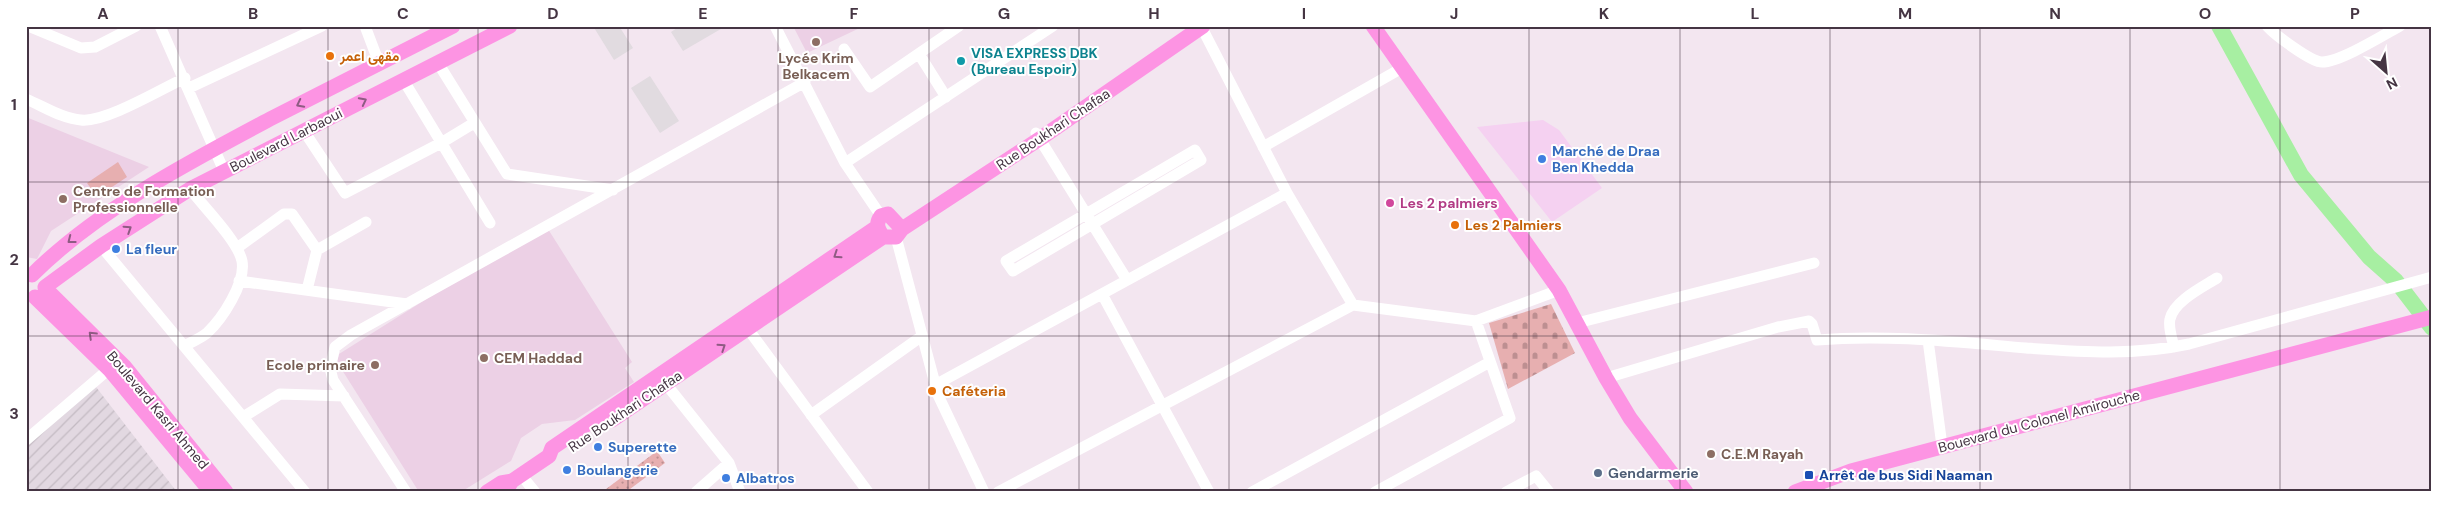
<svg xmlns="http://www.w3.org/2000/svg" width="2458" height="518" viewBox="0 0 2458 518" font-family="'DM Sans',Vazirmatn,sans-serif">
<defs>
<pattern id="industrial-furrows" width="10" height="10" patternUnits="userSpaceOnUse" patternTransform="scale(1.25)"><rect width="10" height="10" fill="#e2d8e1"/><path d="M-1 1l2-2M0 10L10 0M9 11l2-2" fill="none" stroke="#c3bac2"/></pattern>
<pattern id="grass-dots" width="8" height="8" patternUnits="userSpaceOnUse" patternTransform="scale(1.25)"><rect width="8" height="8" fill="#e7afb0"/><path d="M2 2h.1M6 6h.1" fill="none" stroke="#bd8f91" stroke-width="1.8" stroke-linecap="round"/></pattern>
<pattern id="cemetery-stones" width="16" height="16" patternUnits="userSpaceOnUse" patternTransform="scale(1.25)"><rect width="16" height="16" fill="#e7afb0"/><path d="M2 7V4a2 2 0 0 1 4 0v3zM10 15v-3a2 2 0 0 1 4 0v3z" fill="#bd8f91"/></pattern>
</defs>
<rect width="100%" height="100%" fill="#f3e6f0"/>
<path fill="#f5d1f1" d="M1543 120 1559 130 1602 188 1552 222 1477 127Z"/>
<path fill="url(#industrial-furrows)" d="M93 383 177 492H26V440Z"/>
<path fill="#ecd0e5" d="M793 26H864L807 53Z
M26 117 149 167 51 231 37 259 26 257Z
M548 229 632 362 625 368 634 382 575 420 542 424 521 438 511 461 461 492H419L337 362 339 354 436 293Z"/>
<path fill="url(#grass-dots)" d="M657 451 665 463 626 492H602Z"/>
<path fill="url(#cemetery-stones)" d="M1551 304 1575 353 1508 389 1489 323Z"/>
<path fill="#e7afb0" d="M118 162 127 177 97 197 87 183Z"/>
<path fill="#e1dbe0" d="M593 26H619L633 48 614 60Z
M680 26H726L683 51 671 32Z
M650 76 679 121 660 133 631 88Z"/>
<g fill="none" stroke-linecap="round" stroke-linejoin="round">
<path stroke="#a7efa2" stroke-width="16" d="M2219 26 2301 175 2369 257 2396 281 2432 328"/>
<path stroke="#fff" stroke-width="11" d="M28 26 81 48 95 47 136 26
M160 26 224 171
M365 26 379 63
M775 26 845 163 881 216
M1201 26 1287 193
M2267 26C2275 35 2311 62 2322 62 2340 62 2382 36 2400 26
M844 49 870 87 959 26
M919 54 946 97
M438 63 507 174 613 190
M404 81 490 223
M189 88 322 26
M26 99C43 106 63 119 81 120 105 123 161 89 185 78
M304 131 345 193 441 143 474 123
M1036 133 1127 280
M1263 147 1402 68
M1195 150 1201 160 1013 271 1006 261Z
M845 163 1053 26
M896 237 938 395 984 492
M101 246 305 492
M237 248 284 214H292L317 250
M239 281 407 304
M307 290 317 250 366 222
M1102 294 1209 492
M1353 305 1476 321 1559 290
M1577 323 1814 263
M748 329 868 492
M1928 340 1942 446
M184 346C192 342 201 338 207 333 222 319 246 283 242 261 238 241 203 206 190 189
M2174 347C2172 339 2168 327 2170 319 2174 301 2203 287 2217 278
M1606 378 1778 327 1809 321 1812 324 1817 340C1887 334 1956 342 2026 348 2083 352 2133 356 2189 344L2432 277
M662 379 729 463 740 492
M935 385 1287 193 1353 305 998 492
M811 415 922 336
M243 417 280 394 344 396
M26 440 109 369
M521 475 535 492
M406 492 333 380 330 368 335 347 351 335 805 82
M696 492 729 463
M1252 492 1490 362
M1375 492 1510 418 1476 321
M1506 492 1536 476 1549 492"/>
<path stroke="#fd94e3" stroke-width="15" d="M1373 26 1559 290 1606 378 1630 418 1686 492
M902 229 888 214 881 216C875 224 878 229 883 237H896L902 229 1041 138 1203 26
M32 275C97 210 189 162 270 119 331 88 392 57 453 26
M45 287 101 246 190 189 510 26
M45 288 124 366 226 492
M35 297 109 369 211 492
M612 420 883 237
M549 456 552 448 877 227
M487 492 501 483 512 481
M505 492 512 481 549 456
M1795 492 1851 471 2432 317"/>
</g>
<defs><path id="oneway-chevron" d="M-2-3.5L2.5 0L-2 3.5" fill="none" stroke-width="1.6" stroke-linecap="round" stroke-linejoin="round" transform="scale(1.25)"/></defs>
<g stroke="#8f5b83">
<use href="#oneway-chevron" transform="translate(363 101) rotate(-27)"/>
<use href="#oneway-chevron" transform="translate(300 104) rotate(153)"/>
<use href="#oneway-chevron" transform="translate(128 229) rotate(-33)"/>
<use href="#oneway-chevron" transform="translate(71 240) rotate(142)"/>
<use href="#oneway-chevron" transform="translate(837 255) rotate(146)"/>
<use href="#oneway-chevron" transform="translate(92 335) rotate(-136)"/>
<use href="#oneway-chevron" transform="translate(722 347) rotate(-34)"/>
</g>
<path fill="none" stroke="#453543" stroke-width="1" stroke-opacity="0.55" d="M178 26V492M328 26V492M478 26V492M628 26V492M778 26V492M929 26V492M1079 26V492M1229 26V492M1379 26V492M1529 26V492M1680 26V492M1830 26V492M1980 26V492M2130 26V492M2280 26V492M26 182H2432M26 336H2432"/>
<g fill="#8d6e63" stroke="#fff" stroke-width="2">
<circle cx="816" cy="42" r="5"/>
<circle cx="63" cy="199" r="5"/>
<circle cx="484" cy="358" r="5"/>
<circle cx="375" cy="365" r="5"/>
<circle cx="1711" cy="454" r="5"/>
</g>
<g fill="#e8710a" stroke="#fff" stroke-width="2">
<circle cx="330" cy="56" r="5"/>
<circle cx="1455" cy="225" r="5"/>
<circle cx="932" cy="391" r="5"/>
</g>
<circle fill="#0f9aa8" stroke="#fff" stroke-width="2" cx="961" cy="61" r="5"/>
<g fill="#3f7fe0" stroke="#fff" stroke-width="2">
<circle cx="1542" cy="159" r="5"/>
<circle cx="116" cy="249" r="5"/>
<circle cx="598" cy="447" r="5"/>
<circle cx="567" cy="470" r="5"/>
<circle cx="726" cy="478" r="5"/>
</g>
<circle fill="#d1479c" stroke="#fff" stroke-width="2" cx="1390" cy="203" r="5"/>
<circle fill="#5c6f8a" stroke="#fff" stroke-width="2" cx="1598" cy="473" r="5"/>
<rect fill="#1a4fb4" stroke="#fff" stroke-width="2" x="1804" y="470" width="10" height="10" rx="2.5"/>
<g text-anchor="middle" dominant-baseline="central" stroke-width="4" stroke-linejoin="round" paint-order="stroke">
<g font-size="14" font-weight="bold" fill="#0d838f" stroke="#fff" text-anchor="start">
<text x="971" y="53">VISA EXPRESS DBK<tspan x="971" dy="16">(Bureau Espoir)</tspan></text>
</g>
<g font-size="14" font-weight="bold" fill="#c56008" stroke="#fff" text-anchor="start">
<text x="340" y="56">مقهى اعمر</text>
<text x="1465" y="225">Les 2 Palmiers</text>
<text x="942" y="391">Caféteria</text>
</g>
<g font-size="14" font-weight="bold" fill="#785e54" stroke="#fff" text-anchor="start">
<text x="816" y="58" text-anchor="middle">Lycée Krim<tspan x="816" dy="16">Belkacem</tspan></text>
<text x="73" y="191">Centre de Formation<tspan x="73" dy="16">Professionnelle</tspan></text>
<text x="494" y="358">CEM Haddad</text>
<text x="365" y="365" text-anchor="end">Ecole primaire</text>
<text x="1721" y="454">C.E.M Rayah</text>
</g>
<g font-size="14" fill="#453543" stroke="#fff">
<text transform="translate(1053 129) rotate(-34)">Rue Boukhari Chafaa</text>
<text transform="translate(286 140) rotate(-27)">Boulevard Larbaoui</text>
<text transform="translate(158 410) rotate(50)">Boulevard Kasri Ahmed</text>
<text transform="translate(625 411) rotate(-34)">Rue Boukhari Chafaa</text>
<text transform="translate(2039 421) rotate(-15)">Bouevard du Colonel Amirouche</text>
</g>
<g font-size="14" font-weight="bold" fill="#366cbe" stroke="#fff" text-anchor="start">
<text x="1552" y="151">Marché de Draa<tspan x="1552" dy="16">Ben Khedda</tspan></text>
<text x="126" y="249">La fleur</text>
<text x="608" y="447">Superette</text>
<text x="577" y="470">Boulangerie</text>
<text x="736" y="478">Albatros</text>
</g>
<g font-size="14" font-weight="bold" fill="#b23c85" stroke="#fff" text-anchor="start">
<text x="1400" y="203">Les 2 palmiers</text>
</g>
<g font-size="14" font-weight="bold" fill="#4e5e75" stroke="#fff" text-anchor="start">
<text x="1608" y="473">Gendarmerie</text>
</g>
<g font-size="14" font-weight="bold" fill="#164399" stroke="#fff" text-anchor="start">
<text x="1819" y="475">Arrêt de bus Sidi Naaman</text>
</g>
</g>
<rect width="2458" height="518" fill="none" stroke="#ffffff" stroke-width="55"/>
<g transform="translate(2386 72) rotate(153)" stroke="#ffffff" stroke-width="4" paint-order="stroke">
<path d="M0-4L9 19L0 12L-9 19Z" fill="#453543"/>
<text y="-8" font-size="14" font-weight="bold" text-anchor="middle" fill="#453543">N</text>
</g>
<rect x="28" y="28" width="2402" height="462" fill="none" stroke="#453543" stroke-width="2"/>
<g font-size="16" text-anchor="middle" font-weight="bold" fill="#453543">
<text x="103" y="19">A</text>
<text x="253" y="19">B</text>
<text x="403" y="19">C</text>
<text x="553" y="19">D</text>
<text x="703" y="19">E</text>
<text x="854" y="19">F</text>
<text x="1004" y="19">G</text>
<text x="1154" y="19">H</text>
<text x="1304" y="19">I</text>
<text x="1454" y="19">J</text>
<text x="1604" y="19">K</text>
<text x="1755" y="19">L</text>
<text x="1905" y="19">M</text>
<text x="2055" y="19">N</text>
<text x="2205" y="19">O</text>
<text x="2355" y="19">P</text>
<text x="14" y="110">1</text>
<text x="14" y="265">2</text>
<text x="14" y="419">3</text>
</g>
</svg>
